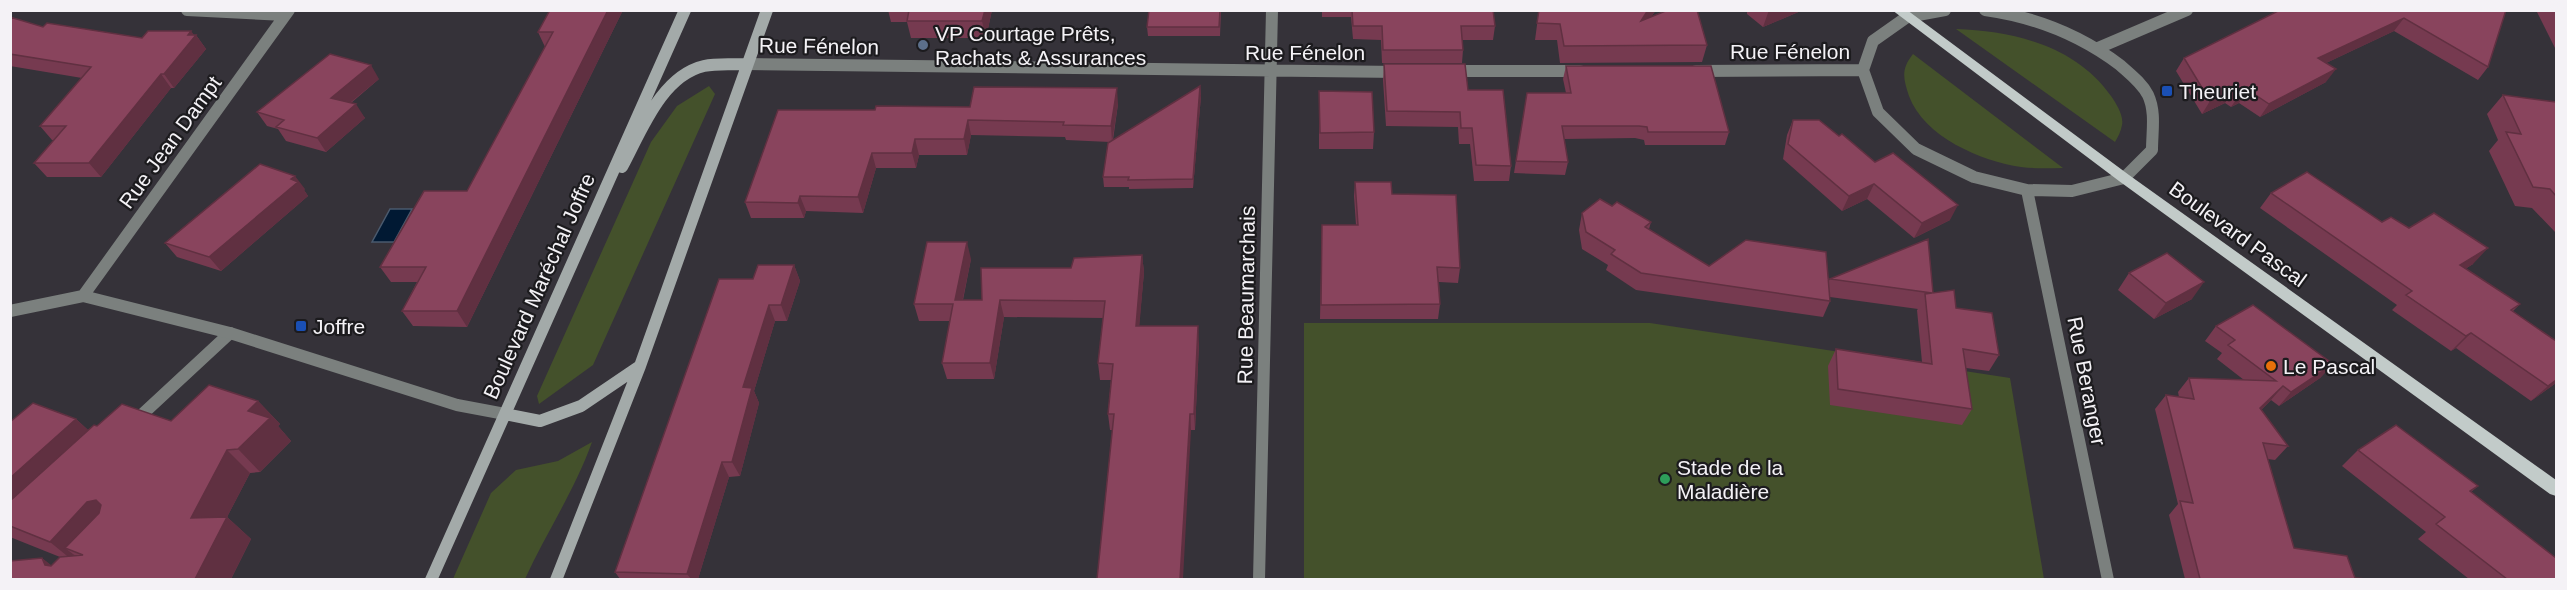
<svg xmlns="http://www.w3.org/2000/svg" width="2567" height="590" viewBox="0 0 2567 590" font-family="Helvetica,sans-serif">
<rect width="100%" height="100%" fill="#353239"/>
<path fill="#44512b" d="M1956 29C2014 31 2076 46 2111 96 2116 103 2124 116 2122 125 2121 131 2118 137 2115 142Z
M1913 54 2063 168C2049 168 2035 169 2021 167 1981 161 1924 137 1909 96 1903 78 1901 69 1913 54Z
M709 86 715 94 593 365 539 404 537 396 651 142 677 106Z
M1304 323H1650L2010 378 2044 579H1304Z
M592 442C575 490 546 533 525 579H453L491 493 516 470 558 461Z"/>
<path fill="#011933" stroke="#4a5a6e" stroke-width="1.5" d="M390 209H412L394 242H372Z"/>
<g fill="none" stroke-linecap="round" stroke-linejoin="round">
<path stroke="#7b807e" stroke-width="12" d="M134 422 230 333"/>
<path stroke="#7b807e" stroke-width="12" d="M187 10 285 15
M1945 10 1907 17 1873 41 1863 70 1878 112 1916 149 1974 177 2027 190 2072 191 2124 178 2152 150C2152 132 2156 112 2148 95 2142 83 2130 74 2120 65 2079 34 2035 17 1985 10
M2098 48 2187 10
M746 64 1400 72
M1450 71H1580
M1696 71 1863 70
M2027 190 2108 580
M83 296 289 10
M10 311 83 296 230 333 457 405 505 414
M1259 580 1272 10"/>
<path stroke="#a3aaa9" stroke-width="12" d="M622 167C641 132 661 76 704 66 718 63 733 65 746 64
M505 414 540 421 581 406 640 366
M431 580 685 10
M556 580 640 366 767 10"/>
<path fill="#c2cbc9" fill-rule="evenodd" d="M1892 10H1907L2129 175 2556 480V496L2550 494 2119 181Z"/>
</g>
<path fill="#763a50" d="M623 10 467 327 413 326 402 311 417 282H391L380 267 467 191 545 47 538 32Z
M888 10H992L986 38H911L907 22H891Z
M1221 10 1220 36H1148L1147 27Z
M1322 10H1493L1495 26 1493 40H1462L1463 50 1462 63H1382L1381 40 1353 39 1351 17H1322Z
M1539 10H1656L1651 17 1707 45 1702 62 1560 63 1557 40H1535Z
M1747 10H1803L1763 27 1747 14Z
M2280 10H2506L2488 67 2478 80 2394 31 2326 63V82L2260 117 2239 103 2231 107 2225 103 2202 114 2176 71 2184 58Z
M2536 10H2556V50Z
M10 17 43 27 142 38 191 31 193 35H196L206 49 174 88H171L101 177H47L34 163 54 140H52L40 126 82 78 10 66Z
M1384 64 1468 90 1511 166 1509 181H1474L1470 144H1459L1458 127 1386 126 1383 80Z
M1566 66 1729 132 1725 145H1645L1644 140 1635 138 1564 139 1568 162 1565 175 1514 173 1527 93H1566L1563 79Z
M379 79 351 103 365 118 326 152 286 141 278 129 267 126 257 112Z
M1200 86 1201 96 1193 188 1129 189V187H1104L1103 177 1110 142 1066 140 1065 137 971 135 967 155H919L916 168H876L863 213 806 211 804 218H751L745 202 970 107 1118 104 1113 140Z
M1319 91 1374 132 1373 149H1319Z
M2503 95 2556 102V233L2532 208 2515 206 2489 151 2498 140 2487 114Z
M1793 120 1839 136 1875 162 1950 220 1914 238 1867 199 1842 211 1783 159 1787 135Z
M1355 182 1392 194 1460 268 1458 283 1439 282 1440 304 1438 319H1320L1322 225H1356L1354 196Z
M305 189 304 190 308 196 221 271 177 257 165 243Z
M2271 193 2409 228 2473 264 2465 269 2520 304 2513 311 2556 341V383L2531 401 2456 348 2451 351 2392 310 2397 305 2260 208Z
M1612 206 1651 222 1649 229 1709 266 1828 282 1830 279 1933 293 1956 308 1999 355 1989 371 1966 368 1972 409 1962 425 1830 405 1828 366 1836 349 1922 362 1917 310 1918 309 1830 297V301L1823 317 1636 290 1606 270 1608 265 1582 249 1579 230 1582 213Z
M1142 255 1144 272 1139 326 1199 343 1195 430H1110L1108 414 1111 380H1100L1098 363 1103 318 1004 317 994 379H947L942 363 950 321H919L914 304 971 259 963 300H982L1071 268Z
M794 265 800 281 787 321H775L754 391 759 403 740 476 729 477 698 579H620L615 572 753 279Z
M2129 273 2192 299 2154 319 2118 290Z
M2216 326 2333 364 2320 378 2279 406 2271 400 2261 410 2288 446 2275 460 2268 459 2294 548 2355 578 2366 579H2185L2169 515 2178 504 2155 409 2166 395 2179 397 2178 392 2189 378 2244 380 2217 359 2222 353 2205 341Z
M258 401 280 424 278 426 291 441 260 472 250 473 227 517 251 539 231 579H10L42 558 51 566 60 557 10 537V422L76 419 88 430 97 426 171 421Z
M2358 450 2478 486 2471 492 2556 579H2469L2418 539 2426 532 2342 466Z"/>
<path fill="#603041" d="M608 10H623L467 327 457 311Z
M985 10H992L986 38 982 21Z
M1648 10H1656L1637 38 1641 21Z
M1769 10H1803L1763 27Z
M2404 18 2394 31 2309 71 2318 58Z
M191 31 195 36 196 35 206 49 174 88 164 74Z
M371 65 379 79 340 111 331 98Z
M2336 69 2326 82 2260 117 2269 104Z
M161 74 171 88 101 177 89 163Z
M1200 86 1201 96 1193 188V179Z
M1117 88 1118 104 1112 142 1111 126Z
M2234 90 2225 103 2202 114 2210 101Z
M2248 90 2239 103 2231 107 2240 94Z
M356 104 365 118 326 152 317 138Z
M968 120 971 135 967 155 964 139Z
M915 139 919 155 916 168 912 153Z
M872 153 876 168 863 213 858 197Z
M295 176 305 189 304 190 308 196 221 271 209 257Z
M1874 184 1867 199 1842 211 1849 196Z
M800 196 806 211 804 218 798 203Z
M1958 205 1950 220 1914 238 1922 223Z
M967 242 971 259 959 317 955 300Z
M2488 248 2473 264 2446 281 2460 265Z
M1142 255 1144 272 1138 342 1136 326Z
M794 265 800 281 787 321 781 305Z
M2204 282 2192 299 2154 319 2166 303Z
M1000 300 1004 317 994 379 990 363Z
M769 305 775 321 754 391 759 403 740 476 732 462 743 387Z
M1198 326 1199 343 1195 430 1194 414Z
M2471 333 2456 348 2451 351 2466 336Z
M2333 364 2320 378 2279 406 2291 392Z
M2556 380V383L2531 401 2548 386Z
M2283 386 2271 400 2248 422 2260 408Z
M258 401 280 424 278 426 291 441 260 472 238 449 248 411Z
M1190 414 1191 430 1183 579H1180Z
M76 419 101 442 10 510V478Z
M227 450 250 473 227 517 251 539 231 579H195L191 518Z
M722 462 729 477 698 579H691L687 574Z
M96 500 122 522 83 555 65 548 81 560 77 564 50 542 87 502Z
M42 558 69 579 45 565Z"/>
<path fill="#89445d" stroke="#603041" stroke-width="1.5" d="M550 10H608L457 311H402L426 267H380L424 191H467L553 32H538Z
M909 10H985L982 21H907Z
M1149 10H1220L1219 27H1147Z
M1352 10H1493L1495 26H1461L1463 50H1383L1382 26H1353Z
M1539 10H1648L1641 21 1668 10H1697L1707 45 1564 46 1560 24 1537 23Z
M2280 10H2506L2488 67 2404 18 2318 58 2336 69 2269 104 2248 90 2240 94 2234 90 2210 101 2184 58Z
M10 17 43 27 47 23 142 38 148 31H191L188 35H196L164 74H161L89 163H34L66 126H40L91 67 10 54Z
M330 54 371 65 331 98 356 104 317 138 276 127 284 120 257 112Z
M1384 64H1465L1468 90H1503L1511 166 1476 165 1472 128H1461L1460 112 1387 111Z
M1566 66H1711L1729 132H1648L1647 127 1639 126H1562L1568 162 1516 161 1527 93H1571Z
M1200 86 1193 179 1128 180 1129 177H1103L1108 143Z
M974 87 1117 88 1111 126 1063 125 1064 122 968 120 964 139H915L912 153H872L858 197 800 196 798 203 745 202 778 110H875L876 106 970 107Z
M1319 91 1372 92 1374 132 1320 133Z
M2503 95 2556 102V196L2550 189 2533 187 2506 132 2521 134Z
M1793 120H1819L1839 136 1842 134 1875 162 1893 153 1958 205 1922 223 1874 184 1849 196 1788 144Z
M260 164 295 176 291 179 298 182 209 257 165 243Z
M2307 172 2382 222 2391 217 2409 228 2434 213 2488 248 2460 265 2520 304 2511 310 2556 341V380L2548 386 2471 333 2466 336 2406 295 2412 291 2271 193Z
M1355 182H1391L1392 194 1456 195 1460 268 1437 267 1440 304 1321 305 1322 225H1358Z
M1600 199 1612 206 1617 202 1651 222 1645 227 1709 266 1746 240 1826 252 1830 301 1641 273 1611 254 1615 250 1586 232 1582 213Z
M1928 239 1933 293 1954 290 1956 308 1992 313 1999 355 1963 349 1972 409 1838 389 1836 349 1932 364 1925 294 1932 293 1830 279Z
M927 242H967L955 300H982L981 268H1071L1074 258 1142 255 1136 326H1198L1194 414H1190L1180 579H1097L1114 414H1108L1113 364 1098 363 1105 301 1000 300 990 363H942L953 304H914Z
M2167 253 2204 282 2166 303 2129 273Z
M758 265H794L781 305H769L743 387 752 388 732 462H722L687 574 615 572 719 279H753Z
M2253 305 2333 364 2291 392 2283 386 2260 408 2288 446 2263 443 2294 548 2347 556 2355 578 2366 579H2200L2180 501 2193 503 2166 395 2194 399 2189 378 2276 381 2228 345 2235 340 2216 326Z
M209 385 258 401 248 411 270 418 238 449 227 450 191 518 227 517 195 579H10V561L42 558 45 565 51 566 60 557 83 555 65 548 99 513 101 505 96 500 87 502 50 542 10 526V501L94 425 97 426 122 404 171 421Z
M33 403 76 419 10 478V422Z
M2396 425 2478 486 2470 491 2556 558V579H2507L2436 524 2445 517 2358 450Z"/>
<circle fill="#5c6f8a" stroke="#1c1b1e" stroke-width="2" cx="923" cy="45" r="6"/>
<g fill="#1a4fb4" stroke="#1c1b1e" stroke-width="2">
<rect x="2161" y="85" width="12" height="12" rx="3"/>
<rect x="295" y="320" width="12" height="12" rx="3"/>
</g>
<circle fill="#e8710a" stroke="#1c1b1e" stroke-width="2" cx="2271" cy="366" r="6"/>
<circle fill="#2e9e5b" stroke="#1c1b1e" stroke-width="2" cx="1665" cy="479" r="6"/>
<g text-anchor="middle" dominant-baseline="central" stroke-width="4.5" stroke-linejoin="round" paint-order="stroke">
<g font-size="21" fill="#f4f2f6" stroke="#1c1b1e" text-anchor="start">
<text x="935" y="33">VP Courtage Prêts,<tspan x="935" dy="24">Rachats &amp; Assurances</tspan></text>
<text x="2179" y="91">Theuriet</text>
<text x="313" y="326">Joffre</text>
<text x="2283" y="366">Le Pascal</text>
<text x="1677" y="467">Stade de la<tspan x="1677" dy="24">Maladière</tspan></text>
</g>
<g font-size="21" fill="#f4f2f6" stroke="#1c1b1e">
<text transform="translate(819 46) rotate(1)">Rue Fénelon</text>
<text x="1790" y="51">Rue Fénelon</text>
<text x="1305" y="52">Rue Fénelon</text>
<text transform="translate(170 142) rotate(-54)">Rue Jean Dampt</text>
<text transform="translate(2238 234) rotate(36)">Boulevard Pascal</text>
<text transform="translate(539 286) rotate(-66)">Boulevard Maréchal Joffre</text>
<text transform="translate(1246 295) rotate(-89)">Rue Beaumarchais</text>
<text transform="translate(2087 381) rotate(79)">Rue Beranger</text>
</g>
</g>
<rect width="2567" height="590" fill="none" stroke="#f4f2f6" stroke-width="24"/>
</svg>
